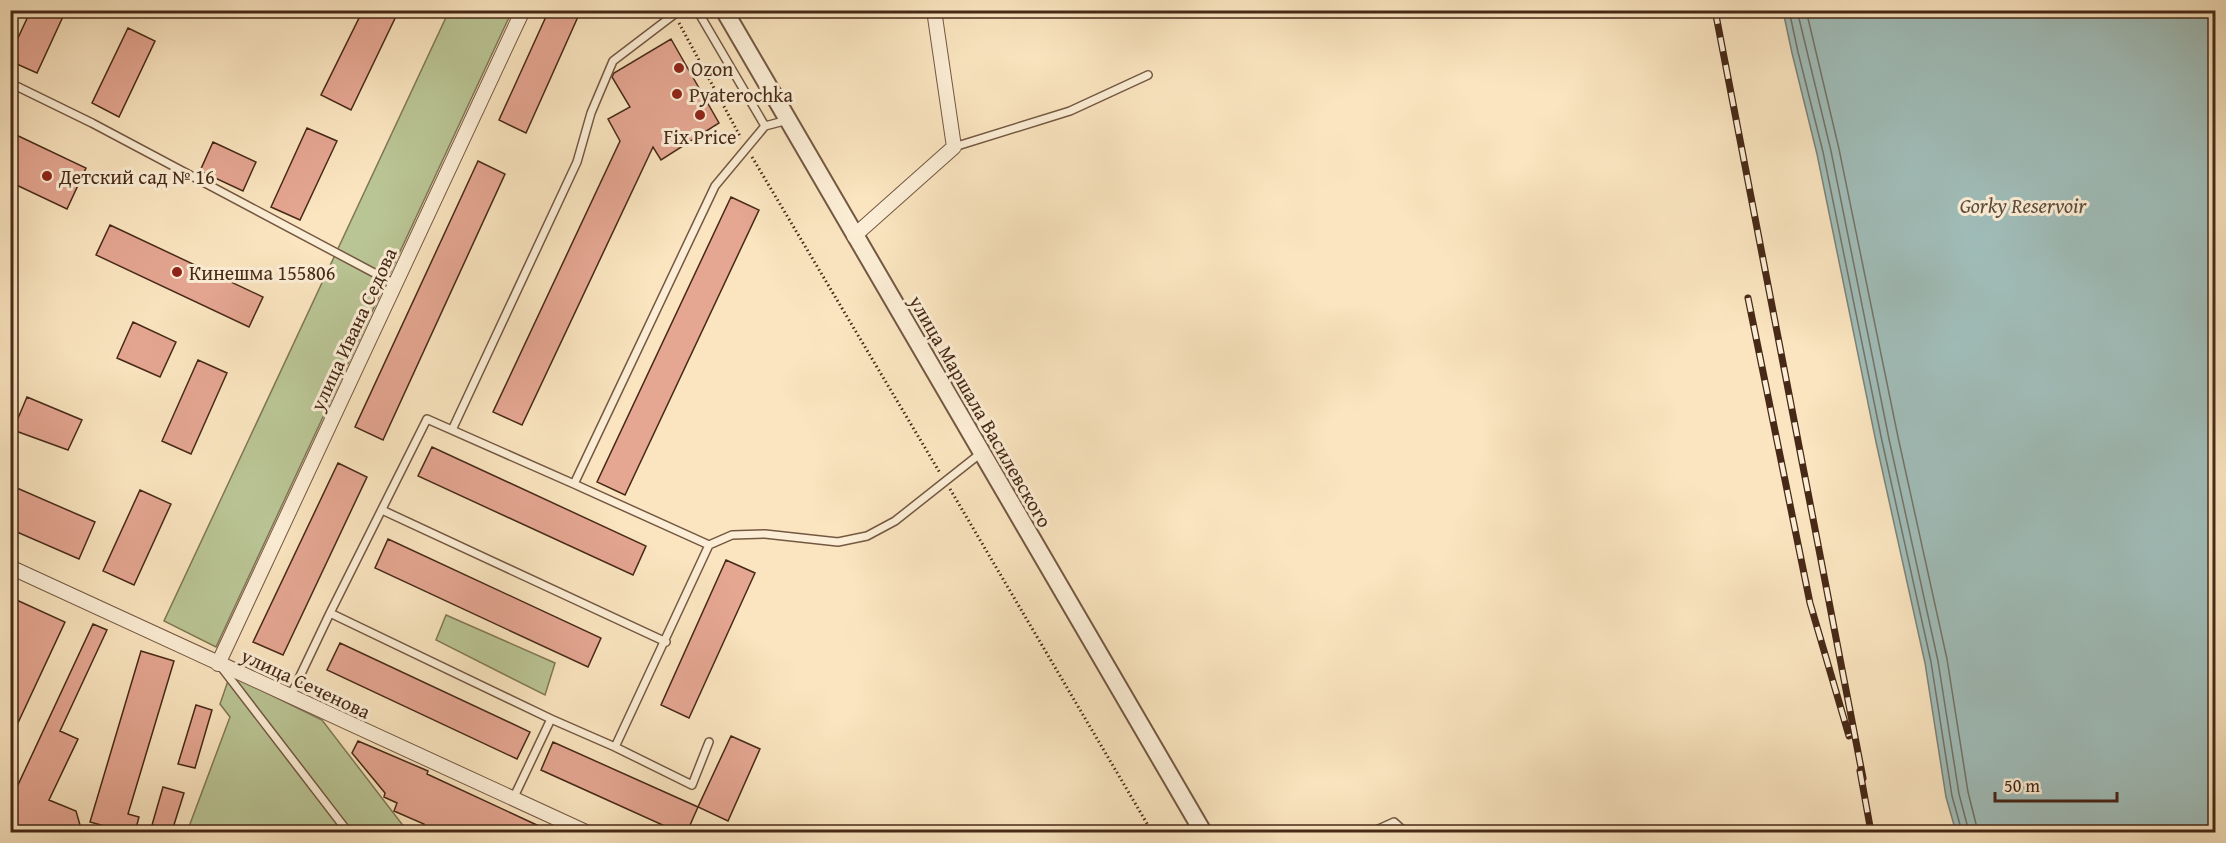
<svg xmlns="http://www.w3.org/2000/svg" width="2226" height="843" viewBox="0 0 2226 843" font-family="'Gentium Book Plus',serif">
<rect width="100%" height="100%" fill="#fae5c0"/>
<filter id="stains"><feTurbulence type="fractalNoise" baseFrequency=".00333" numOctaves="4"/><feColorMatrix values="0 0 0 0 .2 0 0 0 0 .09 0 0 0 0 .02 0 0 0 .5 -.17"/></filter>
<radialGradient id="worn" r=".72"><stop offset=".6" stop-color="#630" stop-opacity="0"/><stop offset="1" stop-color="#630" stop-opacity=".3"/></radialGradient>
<path fill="#bac595" stroke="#807756" stroke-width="1.5" d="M449 11H512L216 647 164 621Z
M446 615 555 663 545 695 436 640Z
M230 675 322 720 408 832H187L230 717 220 704Z"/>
<path fill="#a0bdb9" stroke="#7c8278" stroke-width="1.5" d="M1783 11H2215V832H1956L1946 797 1925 663 1876 442 1817 154 1792 53Z"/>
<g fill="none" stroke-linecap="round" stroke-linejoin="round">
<path stroke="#747368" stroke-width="1.5" d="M1789 10 1798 52 1823 152 1882 441 1931 662 1952 796 1962 832
M1797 10 1831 151 1889 439 1938 661 1959 794 1969 832
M1806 10 1839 149 1898 437 1947 659 1968 792 1978 832"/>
</g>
<path fill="#e5a692" stroke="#472917" stroke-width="1.5" d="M31 10H66L37 73 10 61V55Z
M363 10H399L351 110 321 95Z
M549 10H581L526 133 499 120Z
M128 28 155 41 119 117 92 103Z
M671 39 719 123 661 160 653 147 522 425 493 412 620 141 608 119 630 107 612 77 614 73Z
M307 128 337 141 300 220 271 207Z
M10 132 86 168 67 209 10 182Z
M213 142 256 162 243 191 200 171Z
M478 161 505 174 383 440 355 427Z
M731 197 759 210 625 495 597 482Z
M110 225 263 297 249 327 96 255Z
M133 322 176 342 160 377 117 358Z
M198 360 227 373 191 454 162 441Z
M27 397 82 420 68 450 13 430Z
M432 447 646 546 633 575 418 476Z
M338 463 367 477 283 655 253 642Z
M10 485 95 522 79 559 10 529Z
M140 490 171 504 134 585 103 571Z
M388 539 601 638 588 667 375 568Z
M726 560 755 573 689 718 661 705Z
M10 597 65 622 10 740Z
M93 624 107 630 60 731 78 739 49 800 76 811 82 832H10V802Z
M340 643 530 732 517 759 327 670Z
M141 651 174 661 128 814 139 817 135 832H126L90 822Z
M196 705 212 710 195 768 178 764Z
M731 736 760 749 728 821 698 807Z
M358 741 428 771 427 774 552 832H420L424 824 394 811 397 803 384 797 385 793 352 753Z
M553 742 698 807 687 832H678L541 770Z
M163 787 184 793 172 831 152 825Z"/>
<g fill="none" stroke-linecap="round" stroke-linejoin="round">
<defs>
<path id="service" d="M697 10 765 126 788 120
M10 83 92 123 395 284
M954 147 1070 111 1148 75
M452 430 577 162 591 113 613 61 680 10
M382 510 666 642
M709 545 732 535 765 534 838 542 867 536 895 521 981 453
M330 613 427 419 574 484
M222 668 348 832
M290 697 330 613 551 719
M615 747 692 785 709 742
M513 799 551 719 615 747 709 545 574 484 715 186 765 126
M1372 832 1394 822 1405 832"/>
<path id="minor" d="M854 236 954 147 934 10
M10 567 586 832
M218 664 523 10"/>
<path id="tertiary" d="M724 10 1203 832"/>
</defs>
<use href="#service" stroke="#745841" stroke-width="10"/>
<use href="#minor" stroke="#745841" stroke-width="16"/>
<use href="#tertiary" stroke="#745841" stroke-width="20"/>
<path stroke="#472917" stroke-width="3" stroke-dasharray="1.5 3" stroke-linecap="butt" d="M679 23 741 138
M752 157 940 473
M950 489 1152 832"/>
<use href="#service" stroke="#fceed6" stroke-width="7"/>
<use href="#minor" stroke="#fceed6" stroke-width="14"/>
<use href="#tertiary" stroke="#fceed6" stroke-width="16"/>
<defs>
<path id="rail" d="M1715 10 1863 778
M1748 298 1810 603 1849 736
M1860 771 1871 832"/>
</defs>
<use href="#rail" stroke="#472917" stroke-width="7"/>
<use href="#rail" stroke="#fceed6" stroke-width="4.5" stroke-dasharray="14" stroke-linecap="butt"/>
</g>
<g fill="#8f2418" stroke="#fceed6" stroke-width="2">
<circle cx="679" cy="68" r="6"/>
<circle cx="677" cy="94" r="6"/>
<circle cx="700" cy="115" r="6"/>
<circle cx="47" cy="176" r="6"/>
<circle cx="177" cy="272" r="6"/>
</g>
<g text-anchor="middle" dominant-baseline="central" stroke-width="6" stroke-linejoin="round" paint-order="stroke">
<g font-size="20" fill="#472917" stroke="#fceed6" text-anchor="start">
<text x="691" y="68">Ozon</text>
<text x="689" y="94">Pyaterochka</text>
<text x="700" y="136" text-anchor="middle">Fix Price</text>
<text x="59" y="176">Детский сад № 16</text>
<text x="189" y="272">Кинешма 155806</text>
</g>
<g font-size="20" fill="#472917" stroke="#fceed6">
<text transform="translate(353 329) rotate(-65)">улица Ивана Седова</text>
<text transform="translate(981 411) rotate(60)">улица Маршала Василевского</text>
<text transform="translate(306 683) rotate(25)">улица Сеченова</text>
</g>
<g font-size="21" font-style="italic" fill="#5d4e40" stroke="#fceed6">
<text x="2023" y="205">Gorky Reservoir</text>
</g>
</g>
<rect width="2226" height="843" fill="none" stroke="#fae5c0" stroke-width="36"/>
<rect x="12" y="12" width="2202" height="819" fill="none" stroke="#472917" stroke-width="3"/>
<rect x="18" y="18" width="2190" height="807" fill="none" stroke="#472917" stroke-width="1.5"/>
<path d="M1995 792v9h122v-9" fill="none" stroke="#472917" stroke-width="3"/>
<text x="2004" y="792" font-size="18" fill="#472917" stroke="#fceed6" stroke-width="4.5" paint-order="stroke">50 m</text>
<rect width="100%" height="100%" filter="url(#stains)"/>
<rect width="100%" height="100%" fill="url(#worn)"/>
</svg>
